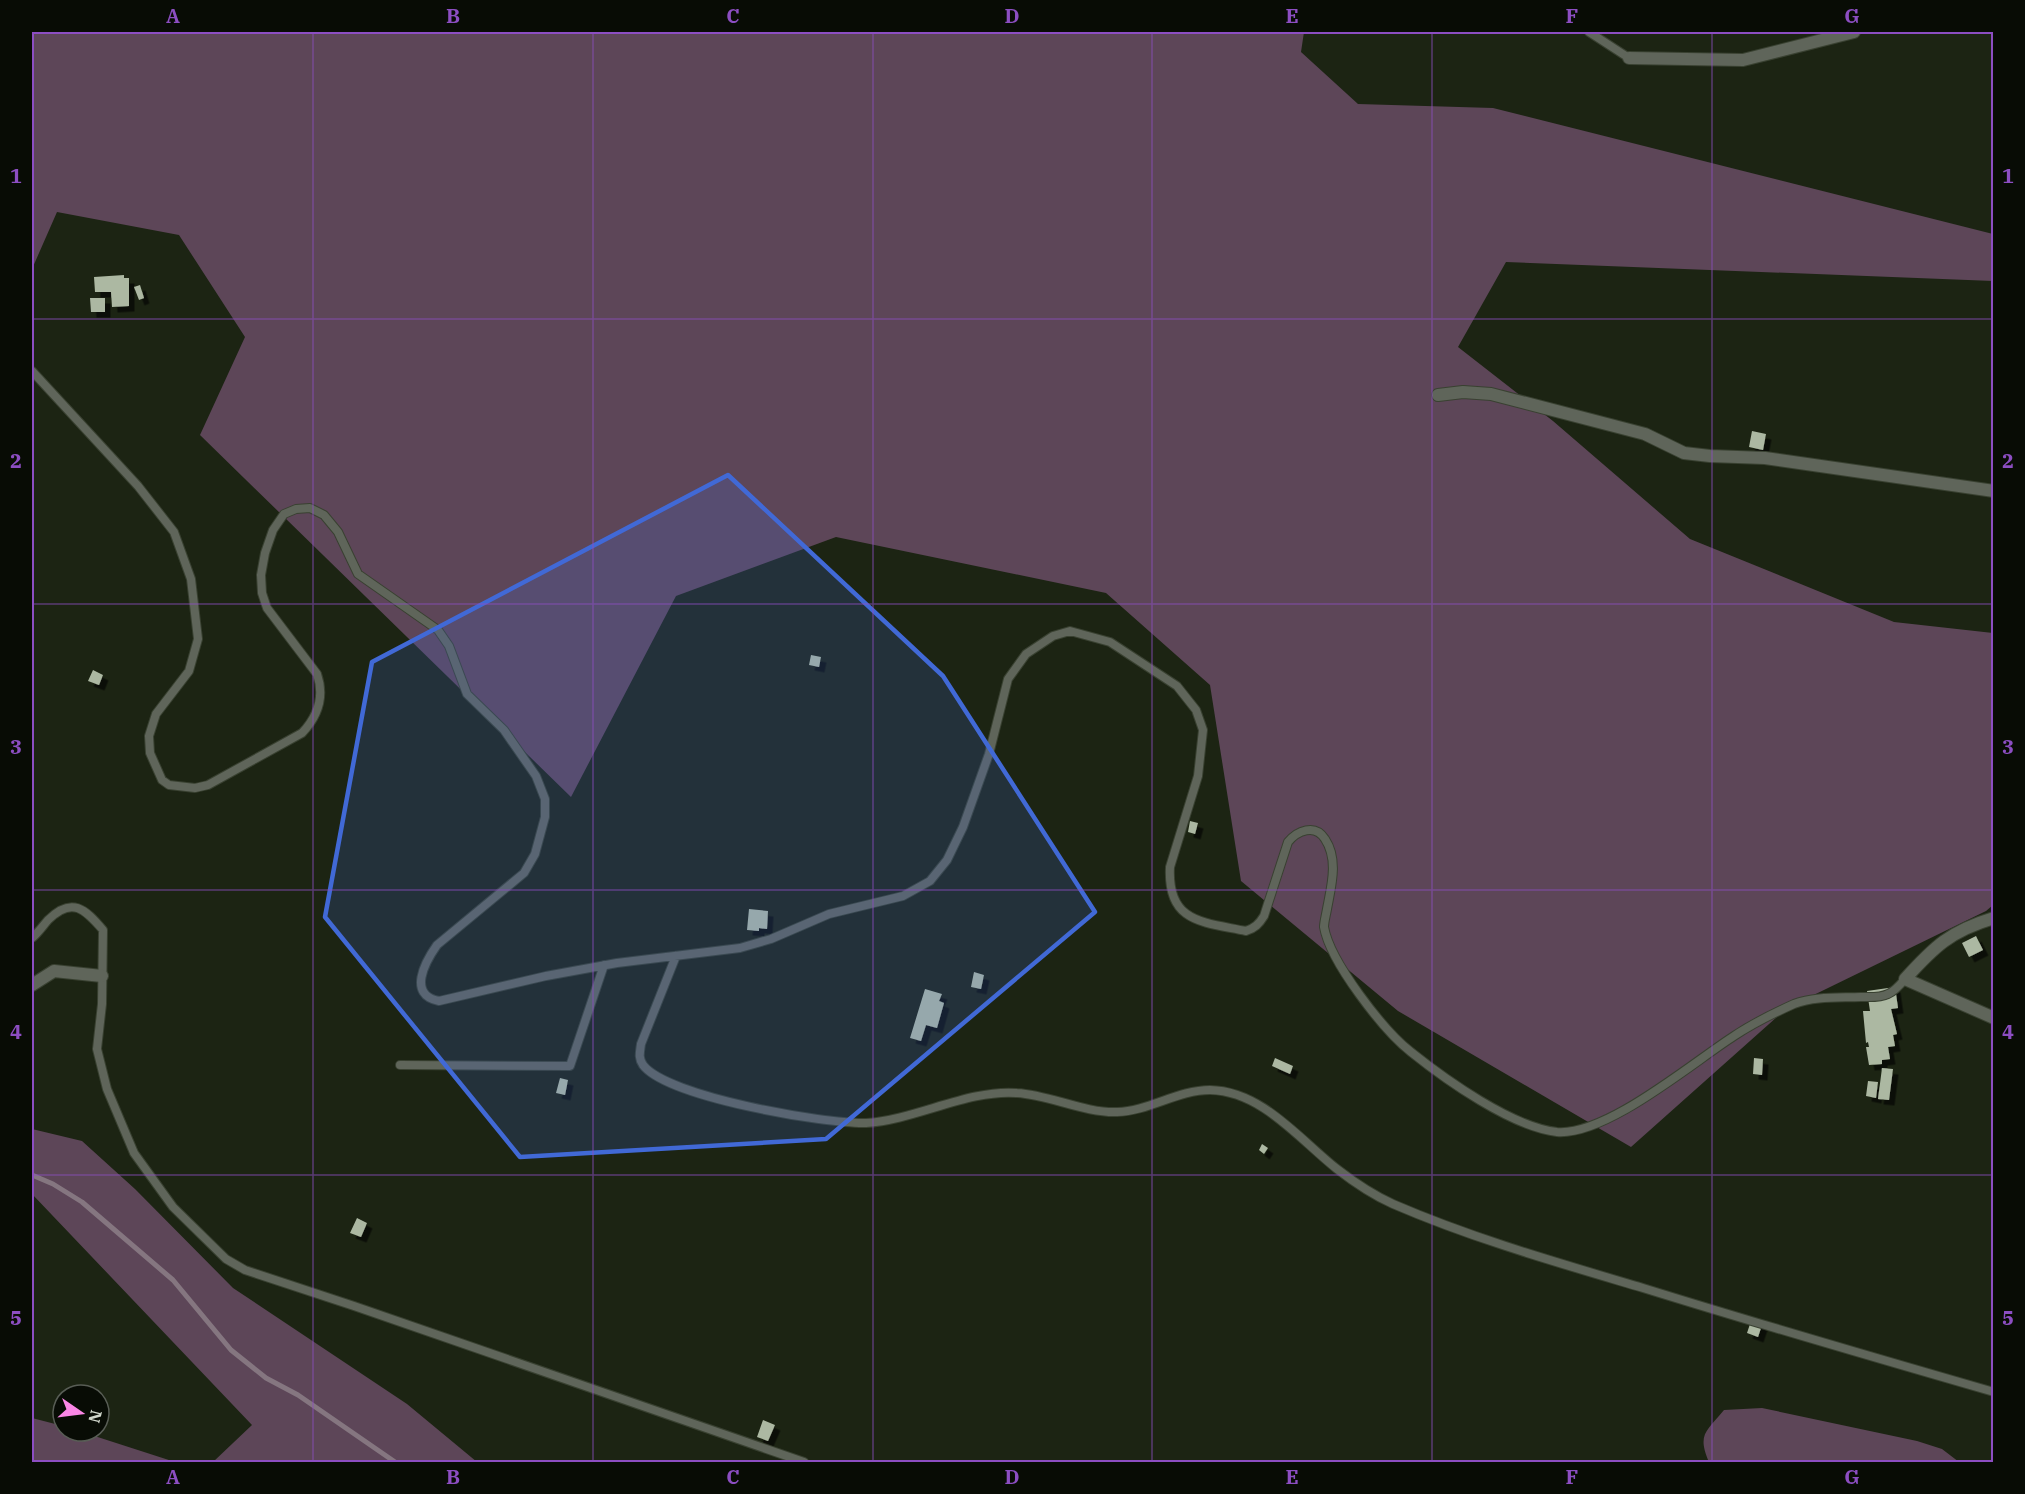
<svg xmlns="http://www.w3.org/2000/svg" width="2025" height="1494" viewBox="0 0 2025 1494" font-family="'IBM Plex Serif',serif">
<defs>
<filter id="shadow"><feDropShadow dx="5.5" dy="5.5" stdDeviation="0" flood-color="#0009"/></filter>
</defs>
<rect width="100%" height="100%" fill="#1c2413"/>
<path fill="#5d4658" d="M32 32H1304L1301 52 1358 104 1493 108 1993 234V281L1506 262 1458 347 1553 421 1690 539 1894 622 1993 633V905L1986 911 1787 1008 1631 1147 1398 1011 1241 881 1210 685 1106 593 836 537 676 596 571 797 200 435 245 337 179 235 57 212 32 269Z
M32 1129 82 1141 135 1189 233 1288 407 1404 477 1462H213L252 1425 32 1194Z
M1762 1408 1917 1441 1942 1449 1959 1462H1709C1697 1434 1706 1432 1724 1410Z
M32 1418 63 1426V1431H79L175 1462H32Z"/>
<g fill="none" stroke-linecap="round" stroke-linejoin="round">
<path stroke="#857680" stroke-width="5" d="M32 1175 53 1184 82 1202 173 1280 231 1350 266 1378 298 1395 395 1462"/>
</g>
<path fill="#acb8a2" filter="url(#shadow)" d="M124 275V278H129V306L112 307 111 292H95L94 277Z
M140 285 144 298 139 300 134 287Z
M90 298H105V312H91Z
M1752 431 1766 434 1763 450 1749 447Z
M811 655 821 657 819 667 809 665Z
M93 670 103 675 99 685 88 681Z
M1190 821 1198 823 1195 834 1188 832Z
M749 909 768 911 767 929 759 928V931L747 930Z
M1976 936 1983 950 1969 957 1962 943Z
M974 972 984 975 981 989 971 987Z
M1895 987 1898 1008 1891 1009 1897 1034 1893 1035 1895 1046 1888 1047 1890 1059 1882 1060V1064L1869 1065 1866 1047H1869L1868 1042 1866 1043 1863 1011H1870L1867 991Z
M925 989 942 994 939 1001 944 1003 937 1028 926 1025 921 1041 910 1038Z
M1275 1058 1293 1066 1290 1074 1272 1066Z
M1754 1058 1763 1059 1762 1075 1753 1074Z
M1882 1068 1893 1069 1889 1100 1878 1099Z
M560 1078 568 1080 565 1095 556 1093Z
M1868 1081 1878 1082 1876 1098 1866 1096Z
M1262 1144 1268 1148 1264 1154 1259 1150Z
M357 1218 367 1223 361 1237 350 1233Z
M1752 1318 1763 1322 1758 1337 1747 1333Z
M763 1420 775 1425 768 1441 757 1437Z"/>
<g fill="none" stroke-linecap="round" stroke-linejoin="round">
<defs>
<path id="service" d="M1589 32 1629 58
M32 371 138 486 174 532 191 579 198 639 189 671 156 714 149 736 150 753 162 780 169 785 195 788 208 785 302 733C318 716 325 697 317 674L267 608 262 593 261 575 265 553 273 530 284 514 296 509 310 508 324 515 338 532 358 574 438 630 449 646 467 694 504 730 536 776 545 799V817L535 854 524 873 437 945C425 962 407 995 439 1001L546 976 617 963 740 948 771 939 829 914 903 896 930 881 947 860 963 827 989 754 1008 679 1026 654 1053 636 1070 631 1110 642 1177 686 1196 710 1203 730 1198 776 1170 867C1167 923 1203 922 1246 931 1255 928 1259 924 1264 916L1288 842C1297 831 1315 823 1325 839 1339 860 1331 887 1327 909 1326 915 1324 922 1324 927 1330 962 1384 1031 1411 1052 1446 1080 1512 1127 1557 1132 1606 1136 1692 1063 1734 1036 1752 1024 1774 1013 1794 1004 1815 996 1839 998 1861 997 1870 997 1880 998 1888 994 1895 991 1900 985 1905 979
M32 938C38 933 42 927 48 920 72 896 85 909 103 930L102 1004 97 1049 107 1089 134 1153 173 1207 226 1259 245 1270 354 1306 804 1462
M676 956 641 1044C640 1052 638 1058 643 1065 667 1097 825 1124 866 1123 915 1120 969 1089 1017 1093 1050 1095 1084 1113 1117 1112 1149 1111 1178 1090 1210 1090 1262 1091 1299 1139 1337 1169 1355 1183 1373 1195 1393 1204 1474 1239 1559 1263 1643 1288 1759 1324 1876 1358 1994 1392
M400 1065 570 1066 604 965"/>
<path id="minor" d="M1629 58 1743 60 1854 32
M1438 395 1463 392 1491 394 1645 434 1684 453 1710 456 1765 458 1994 491
M1994 918C1950 931 1934 947 1905 979L1994 1018
M32 985 54 971 102 976"/>
</defs>
<use href="#service" stroke="#394131" stroke-width="10"/>
<use href="#minor" stroke="#394131" stroke-width="14"/>
<use href="#service" stroke="#5f655a" stroke-width="8"/>
<use href="#minor" stroke="#5f655a" stroke-width="12"/>
</g>
<path fill="#4169d6" fill-opacity="0.2" stroke="#4169d6" stroke-width="4.5" stroke-linejoin="round" d="M728 475 943 676 1095 912 826 1139 520 1157 325 917 372 662Z"/>
<path fill="none" stroke="#8c4ec2" stroke-width="1.5" stroke-opacity="0.55" d="M313 32V1462M593 32V1462M873 32V1462M1152 32V1462M1432 32V1462M1712 32V1462M32 319H1994M32 604H1994M32 890H1994M32 1175H1994"/>
<rect width="2025" height="1494" fill="none" stroke="#080c05" stroke-width="66"/>
<g transform="translate(81 1413) rotate(104)"><circle r="28" fill="#080c05" stroke="#585d55" stroke-width="1.5"/>
<path d="M0-4.5L10 22L0 15L-10 22Z" fill="#fa87e6"/>
<text y="-9" font-size="16" font-weight="bold" text-anchor="middle" fill="#d1d7cc">N</text>
</g>
<rect x="33" y="33" width="1959" height="1428" fill="none" stroke="#8c4ec2" stroke-width="2"/>
<g font-size="20" text-anchor="middle" font-weight="bold" fill="#8c4ec2">
<text x="173" y="23">A</text>
<text x="453" y="23">B</text>
<text x="733" y="23">C</text>
<text x="1012" y="23">D</text>
<text x="1292" y="23">E</text>
<text x="1572" y="23">F</text>
<text x="1852" y="23">G</text>
<text x="16" y="183">1</text>
<text x="2008" y="183">1</text>
<text x="16" y="468">2</text>
<text x="2008" y="468">2</text>
<text x="16" y="754">3</text>
<text x="2008" y="754">3</text>
<text x="16" y="1039">4</text>
<text x="2008" y="1039">4</text>
<text x="16" y="1325">5</text>
<text x="2008" y="1325">5</text>
<text x="173" y="1484">A</text>
<text x="453" y="1484">B</text>
<text x="733" y="1484">C</text>
<text x="1012" y="1484">D</text>
<text x="1292" y="1484">E</text>
<text x="1572" y="1484">F</text>
<text x="1852" y="1484">G</text>
</g>
</svg>
